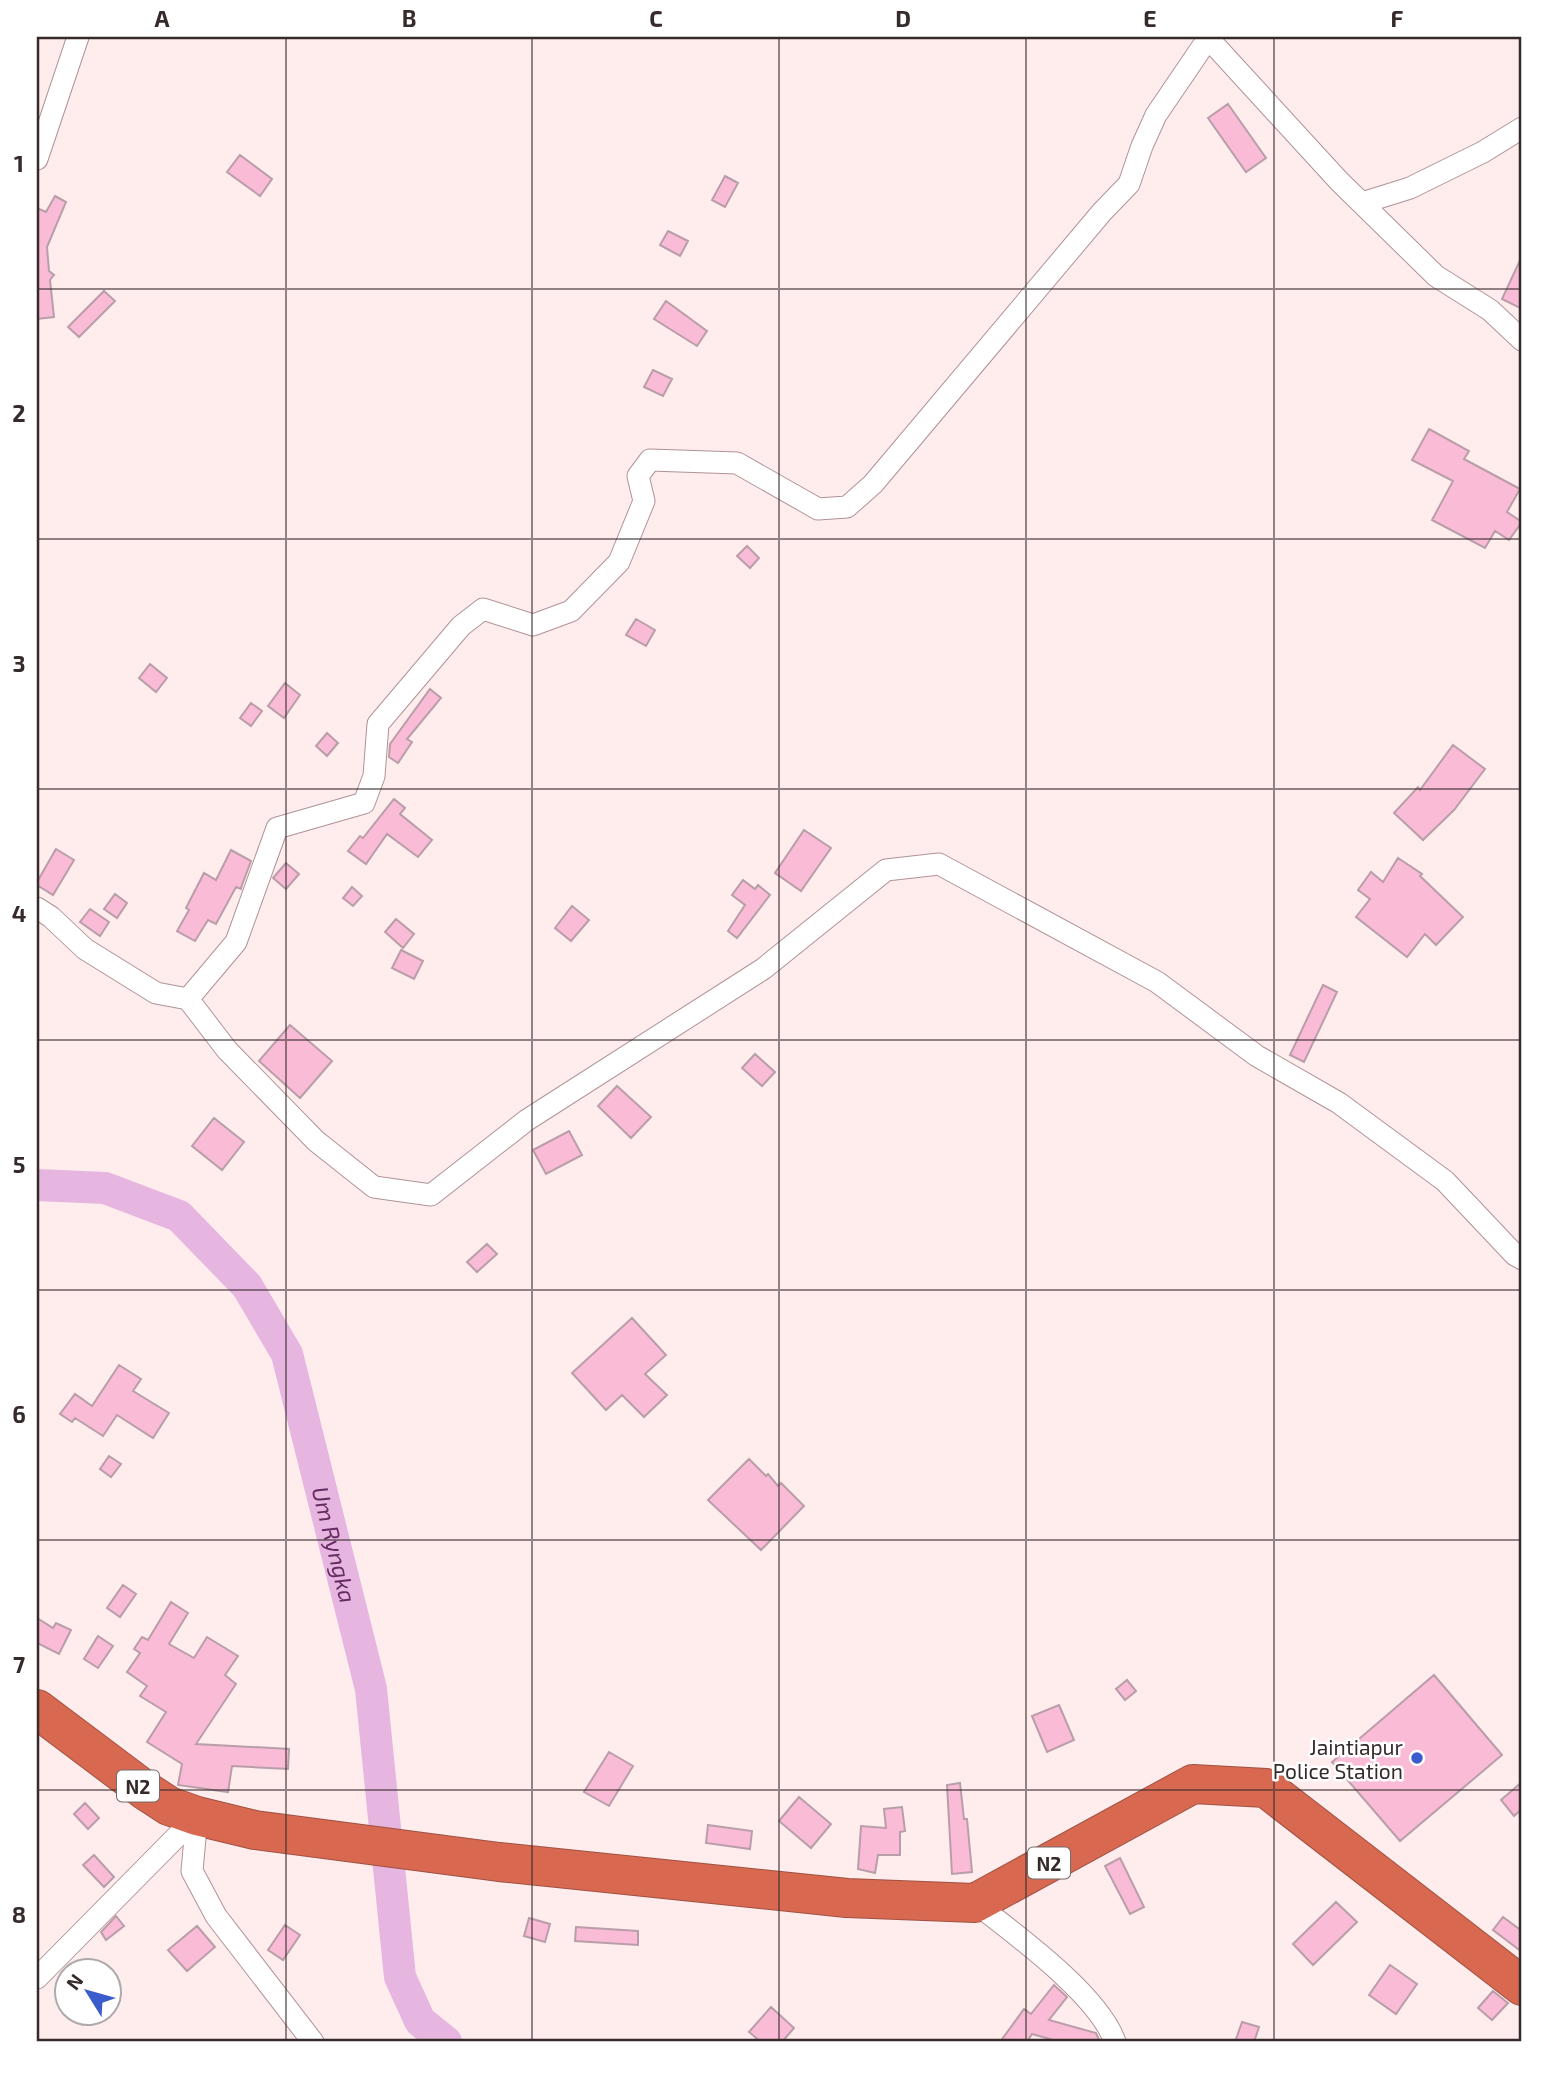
<svg xmlns="http://www.w3.org/2000/svg" width="1559" height="2079" viewBox="0 0 1559 2079" font-family="'Exo 2',sans-serif">
<rect width="100%" height="100%" fill="#ffeced"/>
<g fill="none" stroke-linecap="round" stroke-linejoin="round">
<path stroke="#e6b5e0" stroke-width="32" id="s1" d="M37 1185 105 1188 179 1216 247 1286 287 1354 371 1689 400 1977 420 2021 446 2042"/>
</g>
<path fill="#fabbd6" stroke="#b99ea9" stroke-width="2" d="M1228 104 1266 158 1246 172 1208 118Z
M240 155 272 179 260 196 227 172Z
M725 176 738 183 725 207 712 200Z
M55 196 66 202 47 247 49 271 54 275 50 280 54 317 37 319V208L46 212Z
M668 231 688 241 680 256 660 245Z
M1522 256V309L1502 299Z
M104 291 115 301 79 337 68 327Z
M666 301 707 331 697 346 654 319Z
M653 370 672 379 663 396 644 387Z
M1429 429 1469 451 1464 459 1520 489 1507 512 1522 522 1509 540 1495 531 1485 548 1432 520 1453 481 1412 460Z
M747 546 759 558 750 568 737 556Z
M636 619 655 630 646 646 626 635Z
M150 664 167 678 156 692 139 678Z
M285 683 300 695 284 718 268 706Z
M430 689 441 698 407 739 412 742 398 763 389 757 390 744Z
M251 703 262 711 251 726 240 718Z
M327 733 338 743 327 756 316 746Z
M1453 745 1485 769 1454 810 1423 840 1394 813 1418 787 1420 790Z
M394 799 405 808 400 814 432 840 418 857 387 834 366 864 348 851 360 836 363 838Z
M804 830 831 848 801 891 775 873Z
M56 849 74 860 53 895 37 885V882Z
M231 850 251 861 242 885 241 889 236 887 216 924 208 920 195 941 177 931 189 910 186 908 204 873 216 880Z
M1398 858 1422 874 1420 876 1463 917 1436 945 1425 934 1407 957 1356 917 1370 899 1358 890 1371 872 1383 882Z
M286 863 299 874 286 889 273 878Z
M743 880 755 889 758 885 770 895 737 938 728 931 745 905 732 895Z
M352 887 362 896 353 906 343 898Z
M115 894 127 903 117 918 104 909Z
M572 906 589 920 571 941 555 928Z
M90 909 109 922 100 936 80 922Z
M396 919 414 934 403 948 385 932Z
M401 950 423 961 414 979 392 968Z
M1323 985 1337 992 1304 1062 1290 1055Z
M290 1025 332 1061 300 1098 259 1061Z
M755 1054 775 1072 762 1086 742 1068Z
M617 1086 651 1117 631 1138 598 1106Z
M214 1118 244 1142 222 1170 192 1146Z
M569 1131 582 1155 546 1174 533 1150Z
M487 1244 497 1254 477 1272 467 1262Z
M632 1318 666 1355 645 1374 667 1395 644 1417 622 1395 606 1410 572 1373Z
M119 1365 141 1379 133 1391 169 1413 153 1438 117 1415 103 1436 75 1418 72 1422 60 1414 75 1394 92 1406Z
M109 1456 121 1464 111 1477 100 1469Z
M749 1459 766 1476 768 1474 778 1486 781 1483 804 1506 761 1550 708 1500Z
M123 1585 136 1594 120 1617 107 1608Z
M171 1602 188 1613 169 1644 194 1658 207 1637 238 1656 225 1675 236 1684 196 1744 289 1749 288 1769 232 1766 228 1792 178 1785 182 1764 147 1742 166 1712 140 1696 147 1686 127 1672 140 1653 134 1649 142 1637 148 1640Z
M37 1618 53 1628 56 1623 71 1630 59 1654 37 1643Z
M98 1636 113 1646 98 1668 84 1659Z
M1434 1675 1502 1755 1400 1841 1332 1762Z
M1127 1680 1136 1691 1125 1700 1116 1689Z
M1059 1705 1074 1740 1047 1752 1032 1716Z
M609 1752 633 1766 609 1806 584 1792Z
M1522 1782V1809L1514 1816 1501 1800Z
M960 1783 964 1819H967L972 1872 952 1874 947 1785Z
M799 1797 831 1824 811 1848 779 1821Z
M85 1803 99 1818 88 1829 74 1814Z
M902 1807 905 1831 900 1832V1855H878L875 1873 858 1869 861 1826 886 1828 884 1809Z
M708 1825 752 1831 750 1849 706 1843Z
M94 1855 114 1877 104 1887 83 1865Z
M1120 1858 1144 1907 1130 1914 1105 1866Z
M1336 1902 1357 1922 1313 1965 1293 1944Z
M116 1916 124 1926 106 1940 101 1932Z
M1503 1917 1522 1931V1952L1493 1930Z
M529 1918 550 1924 545 1942 524 1936Z
M285 1925 300 1935 283 1960 268 1950Z
M197 1926 215 1947 187 1971 168 1950Z
M576 1927 638 1931V1945L575 1941Z
M1390 1965 1417 1984 1396 2014 1369 1995Z
M1054 1985 1067 1997 1049 2020 1096 2033 1100 2042H1060L1032 2034 1027 2042H1000L1024 2009 1031 2014Z
M1493 1991 1508 2003 1492 2020 1478 2008Z
M771 2007 794 2028 782 2042H761L749 2032Z
M1242 2022 1259 2027 1254 2042H1235Z"/>
<g fill="none" stroke-linecap="round" stroke-linejoin="round">
<defs>
<path id="street" d="M1208 38 1339 181 1436 276 1490 310 1522 340
M37 159 78 37
M1362 203 1410 188 1483 152 1522 128
M37 908 51 917 85 949 156 993 188 999 236 942 277 828 364 803 374 776 378 724 461 626 483 609 533 625 571 611 619 562 644 501 638 476 650 460 737 463 818 509 847 507 873 484 1102 212 1129 184 1142 146 1156 115 1209 37
M188 999 227 1050 316 1141 374 1187 431 1195 527 1120 763 969 886 870 939 864 1157 982 1257 1056 1339 1103 1445 1181 1515 1255 1522 1259
M197 1816 192 1871 216 1916 313 2042
M975 1903C1015 1934 1099 1995 1115 2042
M37 1978 197 1816"/>
<path id="highway" d="M37 1709 146 1791 169 1806 197 1816 255 1830 499 1862 847 1898 975 1903 1193 1784 1266 1788 1522 1986"/>
</defs>
<use href="#street" stroke="#b09396" stroke-width="23"/>
<use href="#highway" stroke="#9f5243" stroke-width="40"/>
<use href="#street" stroke="#fff" stroke-width="21"/>
<use href="#highway" stroke="#d86850" stroke-width="38"/>
</g>
<path fill="none" stroke="#362a2b" stroke-width="2" stroke-opacity="0.55" d="M286 37V2042M532 37V2042M779 37V2042M1026 37V2042M1274 37V2042M37 289H1522M37 539H1522M37 789H1522M37 1040H1522M37 1290H1522M37 1540H1522M37 1790H1522"/>
<circle fill="#3b5ccd" stroke="#fff" stroke-width="2.5" cx="1417" cy="1758" r="7"/>
<g text-anchor="middle" dominant-baseline="central" stroke-width="5" stroke-linejoin="round" paint-order="stroke">
<g fill="#fff" stroke="#726a6b" stroke-width="2">
<rect x="117" y="1770.5" width="42" height="31" rx="5"/>
<rect x="1028" y="1847.5" width="42" height="31" rx="5"/>
</g>
<g font-size="19" font-weight="bold" fill="#362a2b">
<text x="138" y="1786">N2</text>
<text x="1049" y="1863">N2</text>
</g>
<g font-size="21" fill="#362a2b" stroke="#fff" text-anchor="end">
<text x="1403" y="1746">Jaintiapur<tspan x="1403" dy="24">Police Station</tspan></text>
</g>
<g font-size="23" font-style="italic" fill="#662c61" stroke="#fff">
<text stroke="none"><textPath href="#s1" startOffset="520">Um Ryngka</textPath></text>
</g>
</g>
<rect width="1559" height="2079" fill="none" stroke="#ffffff" stroke-width="77"/>
<g transform="translate(88 1992) rotate(307)"><circle r="33" fill="#ffffff" stroke="#afaaaa" stroke-width="2"/>
<path d="M0-5L12 26L0 18L-12 26Z" fill="#3b5ccd"/>
<text y="-10" font-size="19" font-weight="bold" text-anchor="middle" fill="#362a2b">N</text>
</g>
<rect x="38" y="38" width="1482" height="2002" fill="none" stroke="#362a2b" stroke-width="2.5"/>
<g font-size="23" text-anchor="middle" font-weight="bold" fill="#362a2b">
<text x="162" y="27">A</text>
<text x="409" y="27">B</text>
<text x="656" y="27">C</text>
<text x="903" y="27">D</text>
<text x="1150" y="27">E</text>
<text x="1397" y="27">F</text>
<text x="19" y="172">1</text>
<text x="19" y="422">2</text>
<text x="19" y="672">3</text>
<text x="19" y="922">4</text>
<text x="19" y="1173">5</text>
<text x="19" y="1423">6</text>
<text x="19" y="1673">7</text>
<text x="19" y="1923">8</text>
</g>
</svg>
